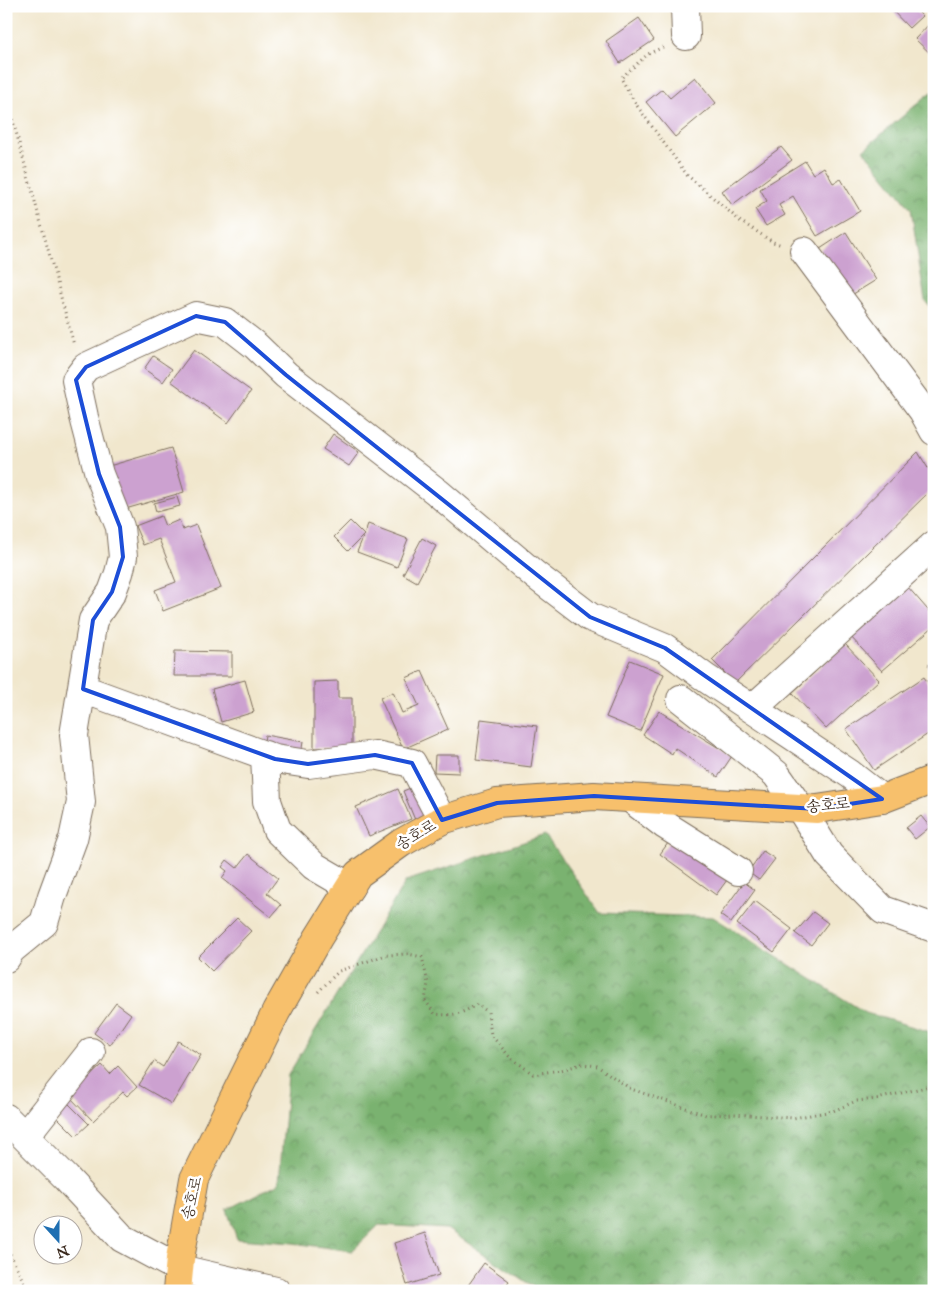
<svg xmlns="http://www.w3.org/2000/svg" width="940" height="1297" viewBox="0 0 940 1297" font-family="'IM FELL Great Primer','Noto Serif KR',serif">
<defs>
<pattern id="forest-crowns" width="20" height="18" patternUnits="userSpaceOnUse" patternTransform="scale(1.25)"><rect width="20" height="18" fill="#7ab270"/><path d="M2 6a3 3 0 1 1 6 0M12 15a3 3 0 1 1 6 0" fill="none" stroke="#65915b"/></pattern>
</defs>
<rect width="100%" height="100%" fill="#fff"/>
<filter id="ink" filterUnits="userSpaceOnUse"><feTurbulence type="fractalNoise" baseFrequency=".02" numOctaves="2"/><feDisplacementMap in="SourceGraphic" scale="10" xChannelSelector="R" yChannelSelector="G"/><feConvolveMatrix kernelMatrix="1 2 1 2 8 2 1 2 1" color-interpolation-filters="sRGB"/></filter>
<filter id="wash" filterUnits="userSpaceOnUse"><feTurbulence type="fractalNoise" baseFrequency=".0096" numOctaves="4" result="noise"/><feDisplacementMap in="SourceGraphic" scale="20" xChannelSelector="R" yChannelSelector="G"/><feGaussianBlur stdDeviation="1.12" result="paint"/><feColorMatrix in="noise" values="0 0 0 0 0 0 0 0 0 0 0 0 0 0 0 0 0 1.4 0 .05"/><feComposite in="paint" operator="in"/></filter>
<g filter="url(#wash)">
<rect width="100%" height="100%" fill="#f1e7cd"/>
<path fill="url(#forest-crowns)" stroke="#5a6e47" d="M931 92 934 93V312L925 301 911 209 863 150Z
M545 835 600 913 713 917 866 1013 934 1033V1291H543L526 1282 447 1229 379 1225 352 1251 293 1243 237 1239 227 1210 279 1183 288 1075 406 881Z"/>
<g id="blocks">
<path fill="#cca1d0" d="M888 6H913L922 16 909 28Z
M639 18 654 40 620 63 606 41Z
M934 19V57L915 39Z
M695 77 716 103 675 137 646 102 662 89 670 98Z
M781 147 792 160 732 205 722 191Z
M805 161 813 174 824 167 833 183 841 179 860 211 817 236 793 196 779 205 785 215 766 226 755 209 767 201 760 189Z
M846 232 876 280 850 296 820 249Z
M194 350 251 391 228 423 171 381Z
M153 356 172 369 163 382 144 369Z
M333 434 359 452 349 466 323 449Z
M171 448 184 492 122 510 109 466Z
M918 452 934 478V487L735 683 712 660Z
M177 497 180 506 156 512 154 503Z
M161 516 165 526 179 520 183 530 196 525 221 588 163 611 155 590 176 582 159 539 143 545 135 526Z
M350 521 364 535 368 524 408 539 397 567 357 552 364 535 348 551 334 537Z
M422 538 436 546 417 582 403 574Z
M907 586 934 617V626L882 671 850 636Z
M845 644 879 680 826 729 792 693Z
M175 651 232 652V676H174Z
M630 660 664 674 640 731 606 717Z
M934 661V674L928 665Z
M422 671 448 729 403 749 380 698 393 692 402 713 419 706 406 678Z
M924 677 934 692V730L874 770 846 729Z
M245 680 254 712 221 722 212 689Z
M338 681V698H352V747L314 748V682Z
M659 711 732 756 718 777 675 748 672 754 643 735Z
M481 719 537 726 531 767 476 760Z
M265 735 303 742 301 754 263 747Z
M435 755H459V773L434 772Z
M418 785 430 814 415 820 403 791Z
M398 789 411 819 369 836 356 807Z
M921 816 930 827 915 839 906 828Z
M671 839 727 880 716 895 660 854Z
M763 851 775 859 759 880 748 872Z
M248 854 278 878 267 893 281 905 271 917 222 878 227 871 222 867 227 860 237 868Z
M744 882 755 890 731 923 720 915Z
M755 901 792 929 774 952 737 924Z
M813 912 828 923 811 945 795 933Z
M237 918 251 931 212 971 198 957Z
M116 1003 131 1014 110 1045 94 1033Z
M178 1041 201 1055 172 1104 139 1085 154 1061 163 1067Z
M102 1065 110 1074 118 1066 137 1087 127 1096 123 1092 93 1121 69 1096Z
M67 1102 89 1124 76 1136 54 1114Z
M425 1233 439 1275 407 1285 394 1243Z
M484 1263 509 1281 502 1291H464Z"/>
</g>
</g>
<g filter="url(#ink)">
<use href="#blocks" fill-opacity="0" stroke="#7b6c5b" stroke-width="1"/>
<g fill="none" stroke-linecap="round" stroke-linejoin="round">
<defs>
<path id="minor" d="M685 6 686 36
M804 251 923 411 934 431
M83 689 275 759 308 764 375 755 412 763 442 820
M681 699 776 774 800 808 829 855 883 910 934 928
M752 709 934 545
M265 755 267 801 277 830 314 866 350 887
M630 798 665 825 738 871
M6 958 11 950 44 923 52 896 73 839 81 802 74 735 93 620 112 592 119 573 123 557 120 527 99 474 84 417 76 380 86 367 196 316 225 322 256 346 286 375 437 492 535 575 590 617 665 648 707 679 850 774 882 799
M6 1118 66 1178 122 1238 180 1269 276 1291
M25 1136 91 1052"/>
<path id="major" d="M177 1291 180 1259 194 1179 276 1012 318 938 358 874 401 843 442 820 497 803 594 796 817 809 882 799 934 779"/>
</defs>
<use href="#minor" stroke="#7b6c5b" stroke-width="30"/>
<use href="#major" stroke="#7b6c5b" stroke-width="30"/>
<path stroke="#7b6c5b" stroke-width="3" stroke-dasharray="1 4" stroke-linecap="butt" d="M663 47 648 54 621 78 635 103 687 175 740 221 773 242 782 245
M6 95 74 345
M318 992 339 971 386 955 408 954 422 957 428 983 425 1000 435 1014C454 1016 462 1014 477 1004L488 1012 491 1035 509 1056 533 1074 561 1070 582 1064 597 1066 631 1089 706 1115 734 1114 793 1118 833 1111 856 1101 877 1099 934 1085
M6 1245 28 1291"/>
<use href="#minor" stroke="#fff" stroke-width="28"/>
<use href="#major" stroke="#f7c06c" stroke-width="28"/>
</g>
</g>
<path fill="none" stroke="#1d4ed8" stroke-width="4" stroke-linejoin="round" d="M196 316 225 322 286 375 590 617 665 648 882 799 817 809 594 796 497 803 442 820 412 763 375 755 308 764 275 759 83 689 93 620 112 592 123 557 120 527 99 474 76 380 86 367Z"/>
<g text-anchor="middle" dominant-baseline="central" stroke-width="5" stroke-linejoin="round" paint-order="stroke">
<g font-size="15" fill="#3b2a1e" stroke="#fff">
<text transform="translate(828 805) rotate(-5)">송호로</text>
<text transform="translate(416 835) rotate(-31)">송호로</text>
<text transform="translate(192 1198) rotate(-77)">송호로</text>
</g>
</g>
<rect width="940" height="1297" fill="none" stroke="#fff" stroke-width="25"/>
<g transform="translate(58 1240) rotate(159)"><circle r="24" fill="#ffffff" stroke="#b1aaa5"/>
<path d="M0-4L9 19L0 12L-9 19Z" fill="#1f6fb2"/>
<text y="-8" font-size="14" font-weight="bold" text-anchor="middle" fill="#3b2a1e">N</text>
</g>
</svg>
